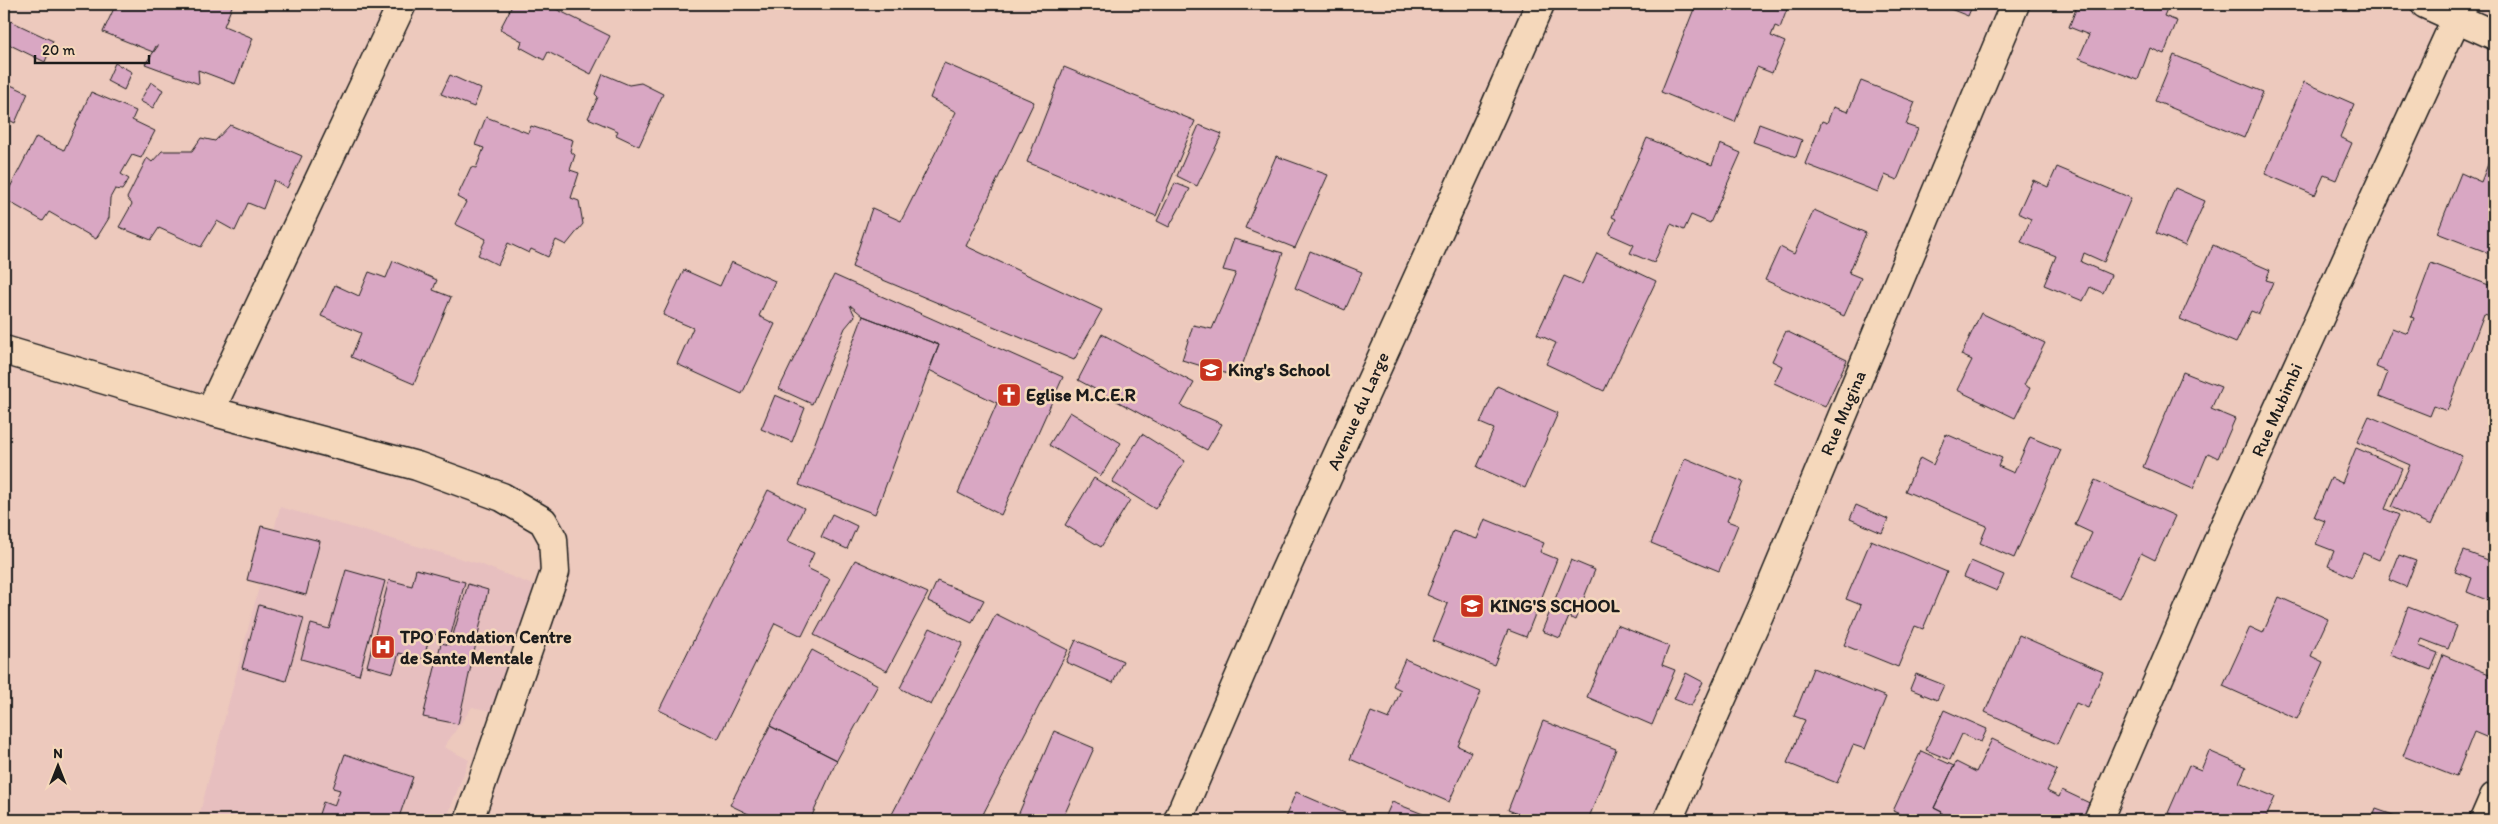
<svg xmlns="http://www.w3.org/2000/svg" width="2498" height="824" viewBox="0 0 2498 824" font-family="Itim,sans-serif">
<rect width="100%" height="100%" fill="#edc9bd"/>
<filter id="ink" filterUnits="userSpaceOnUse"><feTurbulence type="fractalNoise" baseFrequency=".02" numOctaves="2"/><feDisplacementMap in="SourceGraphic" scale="10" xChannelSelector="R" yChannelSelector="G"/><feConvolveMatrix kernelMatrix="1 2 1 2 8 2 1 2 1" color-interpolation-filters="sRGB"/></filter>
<g filter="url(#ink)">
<path fill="#e7bfbf" d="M280 507 480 564 540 588 505 714 472 707 444 747 469 760 446 820H198Z"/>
<path fill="#d9a7c3" stroke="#1c1c1c" d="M116 4H233L224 26 253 38 235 84 198 70 199 84 145 64 158 46H156L153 52 103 32Z
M513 4H546L610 36 591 74 548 52 544 60 520 47 522 41 500 29Z
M1696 4H1789L1780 28 1775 26 1771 36 1785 42 1772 73 1757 67 1735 122 1661 92Z
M1938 4H1973L1968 16Z
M2078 4H2169L2164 16 2177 21 2164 54 2150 48 2138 80 2079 58 2089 35 2069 27Z
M4 18 53 41 45 62 4 42Z
M2174 55 2263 92 2244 138 2155 101Z
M115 63 132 72 124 90 107 81Z
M944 63 1034 102 966 246 1102 310 1074 360 852 267 872 208 901 221 956 112 930 98Z
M1064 67 1195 121 1156 216 1027 162Z
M603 74 629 85 641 83 663 94 639 146 616 135 618 131 588 118 598 97 595 94Z
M450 75 481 89 474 107 441 94Z
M1861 81 1915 102 1906 125 1918 129 1897 180 1885 175 1878 192 1805 164 1822 121 1827 123 1833 107 1848 112Z
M4 82 28 93 15 123 7 119 4 126Z
M151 82 163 90 153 108 140 101Z
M2304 82 2354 104 2340 137 2352 143 2336 180 2324 175 2315 195 2265 174Z
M91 92 136 111 132 120 155 131 141 158 132 155 121 174 129 179 122 190 115 189 110 198 109 218 96 239 49 212 43 221 4 199 36 137 64 150Z
M486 117 528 133 531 126 573 140 570 151 575 155 570 170 579 173 571 198 579 201 583 224 566 245 556 240 548 257 531 249 529 253 508 243 498 265 478 255 486 239 455 224 466 202 457 197 471 167 476 168 484 148 475 145Z
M1759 124 1802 140 1796 157 1753 142Z
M230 125 302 156 287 188 274 180 263 209 248 203 235 231 217 221 201 247 159 228 151 240 119 227 132 204 127 198 147 158 152 162 162 151H192L201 138 215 141Z
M1199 125 1222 134 1197 186 1177 176Z
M1647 138 1712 165 1720 144 1741 153 1710 223 1691 215 1684 230 1671 224 1654 263 1630 253 1634 245 1609 234 1616 219 1612 217Z
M2494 149V255L2437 233 2461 173 2481 182Z
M1276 156 1328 175 1295 248 1245 228Z
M2057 167 2131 198 2104 262 2084 253 2081 262 2111 275 2103 293 2090 287 2083 301 2044 285 2056 256 2021 242 2031 219 2018 213 2033 180 2048 187Z
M1175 183 1190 189 1169 227 1157 221Z
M2175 188 2205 201 2185 246 2156 233Z
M1814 210 1866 233 1849 273 1861 278 1844 316 1765 280 1780 247 1794 254Z
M1234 239 1283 253 1238 377 1182 360 1193 325 1212 329 1236 273 1223 270Z
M2213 245 2270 270 2266 280 2273 282 2259 314 2251 311 2236 343 2180 319Z
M1310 251 1362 272 1345 310 1295 288Z
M1597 253 1656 281 1604 391 1546 364 1556 343 1537 334 1564 276 1582 284Z
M393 261 437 280 433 290 451 297 414 384 351 357 361 333 321 316 335 285 359 296 369 272 386 278Z
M731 262 775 281 759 316 775 324 742 394 677 364 693 328 663 315 684 270 720 286Z
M2431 263 2494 287V317L2484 314 2447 411 2434 406 2430 416 2379 396 2388 372 2376 367 2392 328 2408 334 2414 318 2411 317Z
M834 275 1063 377 1001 515 958 493 997 403 929 370 939 345 863 316 850 305 855 316 845 328 812 404 779 389Z
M1981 313 2045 343 2024 385 2030 388 2015 418 1957 390 1972 360 1961 355Z
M863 316 939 345 875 514 799 485Z
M1786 331 1847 360 1825 407 1774 383 1782 366 1772 361Z
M1102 334 1194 383 1181 406 1222 424 1207 450 1078 380Z
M2183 372 2221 387 2211 409 2235 419 2218 458 2208 453 2193 489 2143 467Z
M1497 386 1558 413 1525 488 1477 467 1494 429 1480 423Z
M775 395 805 408 792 442 761 429Z
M1070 412 1121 443 1101 476 1049 445Z
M2369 416 2462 456 2431 525 2391 507 2410 465 2357 442Z
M1142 434 1185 461 1155 509 1112 482Z
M1946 434 2002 458 1998 466 2014 473 2030 437 2061 450 2014 558 1980 543 1987 526 1905 491 1920 458 1933 465Z
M2356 448 2402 468 2385 509 2399 515 2379 560 2363 553 2352 577 2328 566 2334 551 2316 544 2325 521 2314 517 2331 478 2342 483Z
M1685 458 1743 482 1727 521 1738 525 1719 571 1651 543Z
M1094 478 1130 500 1101 547 1065 525Z
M2095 480 2175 516 2155 560 2141 553 2120 598 2072 577 2092 533 2075 525Z
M768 490 804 508 788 541 814 553 807 568 830 579 802 636 775 623 718 739 659 710Z
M1856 505 1888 519 1882 533 1850 519Z
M832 514 857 526 847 549 821 537Z
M1485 519 1544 543 1540 552 1557 559 1526 637 1508 630 1494 665 1433 641 1448 604 1427 595 1453 531 1477 539Z
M261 526 320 541 306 595 247 580Z
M1871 540 1947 572 1923 629 1915 626 1898 667 1844 645 1861 605 1846 599Z
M2494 544V603L2467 592 2472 578 2455 572 2464 551 2488 560Z
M2399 555 2416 561 2406 587 2389 580Z
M855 560 928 593 887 671 814 635Z
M1571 560 1595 570 1575 620 1569 617 1560 638 1542 631Z
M1971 561 2004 575 1997 591 1964 577Z
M416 569 465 582 450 638 430 633 424 659 399 653 393 673 367 666 389 580 412 586Z
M346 570 385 581 359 675 301 659 311 624 329 629Z
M937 581 984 600 972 622 928 601Z
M468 584 488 590 458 724 423 717 441 643 450 645Z
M2279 597 2328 619 2311 656 2323 662 2297 719 2223 686 2250 627 2263 633Z
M259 605 304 618 286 681 242 668Z
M2408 607 2457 626 2448 649 2422 639 2419 646 2438 653 2431 670 2390 655Z
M996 614 1068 650 980 820H889Z
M1617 625 1669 646 1662 665 1675 670 1652 725 1587 697Z
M930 628 963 643 931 705 900 688Z
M2019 635 2103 672 2088 708 2076 703 2057 744 1985 712Z
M1076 640 1123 661 1113 683 1066 662Z
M812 650 878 685 837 760 770 726Z
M2443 655 2494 676V738L2493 740 2474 732 2456 777 2403 756Z
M1405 659 1481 692 1458 746 1471 752 1449 802 1350 759 1371 712 1389 719 1401 690 1393 686Z
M1813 668 1886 697 1865 749 1853 745 1837 783 1787 763 1805 720 1794 716Z
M1686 673 1703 682 1691 706 1674 699Z
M1916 674 1944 685 1937 700 1910 689Z
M1944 710 1987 729 1981 742 1962 734 1950 760 1926 750Z
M1543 721 1616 749 1588 820H1534L1508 810Z
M770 726 837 760 810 820H761L730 805Z
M1054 731 1094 748 1062 820H1016Z
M1992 739 2057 770 2047 791 2059 797 2062 790 2098 807 2092 820H1938L1942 812 1934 808 1956 762 1976 772Z
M1921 751 1954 766 1934 808 1942 812 1938 820H1912L1893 811Z
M2209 751 2246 767 2239 782 2275 797 2265 820H2185L2168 813 2189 765 2201 770Z
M345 754 413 777 398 820H317L323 802 334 806 340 790 333 788Z
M1296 792 1361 820H1284Z
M1392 802 1423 814 1421 820H1384Z
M2376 809 2407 820H2372Z
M714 813 730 820H711Z"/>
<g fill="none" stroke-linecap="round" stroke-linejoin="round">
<defs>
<path id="minor" d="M2425 4 2494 35
M4 350 210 411 417 466 502 497 543 521 553 539 555 572 469 820
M210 411 402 4
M1668 820 1762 608 2015 4
M2098 820 2224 527 2463 4
M2484 820 2494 797"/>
<path id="secondary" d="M1178 820 1284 573 1492 114 1540 4"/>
</defs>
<use href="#minor" stroke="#1c1c1c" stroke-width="31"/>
<use href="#secondary" stroke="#1c1c1c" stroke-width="31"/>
<use href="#minor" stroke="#f5d8bb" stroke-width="28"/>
<use href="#secondary" stroke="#f5d8bb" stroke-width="28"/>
</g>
</g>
<defs>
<symbol id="school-square" viewBox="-11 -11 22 22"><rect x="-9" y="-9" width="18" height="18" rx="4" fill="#c8321e" stroke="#f5d8bb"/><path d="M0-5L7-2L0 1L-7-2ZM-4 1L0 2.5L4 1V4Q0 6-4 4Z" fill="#fff"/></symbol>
<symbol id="church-square" viewBox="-11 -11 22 22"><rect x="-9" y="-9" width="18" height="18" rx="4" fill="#c8321e" stroke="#f5d8bb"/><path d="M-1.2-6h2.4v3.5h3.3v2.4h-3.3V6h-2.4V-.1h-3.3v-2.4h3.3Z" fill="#fff"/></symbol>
<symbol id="university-square" viewBox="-11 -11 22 22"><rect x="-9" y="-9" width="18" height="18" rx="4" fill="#c8321e" stroke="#f5d8bb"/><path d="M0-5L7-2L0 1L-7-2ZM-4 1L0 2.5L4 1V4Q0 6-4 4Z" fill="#fff"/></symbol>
<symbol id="hospital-square" viewBox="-11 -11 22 22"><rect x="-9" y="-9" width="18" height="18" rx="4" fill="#c8321e" stroke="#f5d8bb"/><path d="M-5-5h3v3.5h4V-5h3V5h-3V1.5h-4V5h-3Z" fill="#fff"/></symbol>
</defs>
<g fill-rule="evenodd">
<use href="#school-square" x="1197" y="356" width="28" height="28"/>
<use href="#church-square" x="995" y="381" width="28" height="28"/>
<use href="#university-square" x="1458" y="592" width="28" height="28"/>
<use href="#hospital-square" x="369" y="633" width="28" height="28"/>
</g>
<g text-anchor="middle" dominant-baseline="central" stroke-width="5" stroke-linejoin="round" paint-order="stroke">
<g font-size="18" font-weight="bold" fill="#1c1c1c" stroke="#f5d8bb" text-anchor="start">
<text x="1228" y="370">King's School</text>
<text x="1026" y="395">Eglise M.C.E.R</text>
<text x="1490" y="606">KING'S SCHOOL</text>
<text x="400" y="637">TPO Fondation Centre<tspan x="400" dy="21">de Sante Mentale</tspan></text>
</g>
<g font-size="18" fill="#1c1c1c" stroke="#f5d8bb">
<text transform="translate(2277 410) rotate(-66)">Rue Mubimbi</text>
<text transform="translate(1358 411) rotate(-66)">Avenue du Large</text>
<text transform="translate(1843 413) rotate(-67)">Rue Mugina</text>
</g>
</g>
<rect width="2498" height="824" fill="none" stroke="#f5d8bb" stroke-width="20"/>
<rect x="10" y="10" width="2478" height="804" fill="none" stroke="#1c1c1c" stroke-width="2" filter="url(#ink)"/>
<g transform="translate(58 766)" stroke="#f5d8bb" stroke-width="4" paint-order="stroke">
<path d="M0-4L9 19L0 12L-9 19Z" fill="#1c1c1c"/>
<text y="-8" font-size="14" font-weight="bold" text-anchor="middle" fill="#1c1c1c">N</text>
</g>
<path d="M35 55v8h114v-8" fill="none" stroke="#1c1c1c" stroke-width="2.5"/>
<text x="42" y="55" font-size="15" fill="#1c1c1c" stroke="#f5d8bb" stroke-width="4" paint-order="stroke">20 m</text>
</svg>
